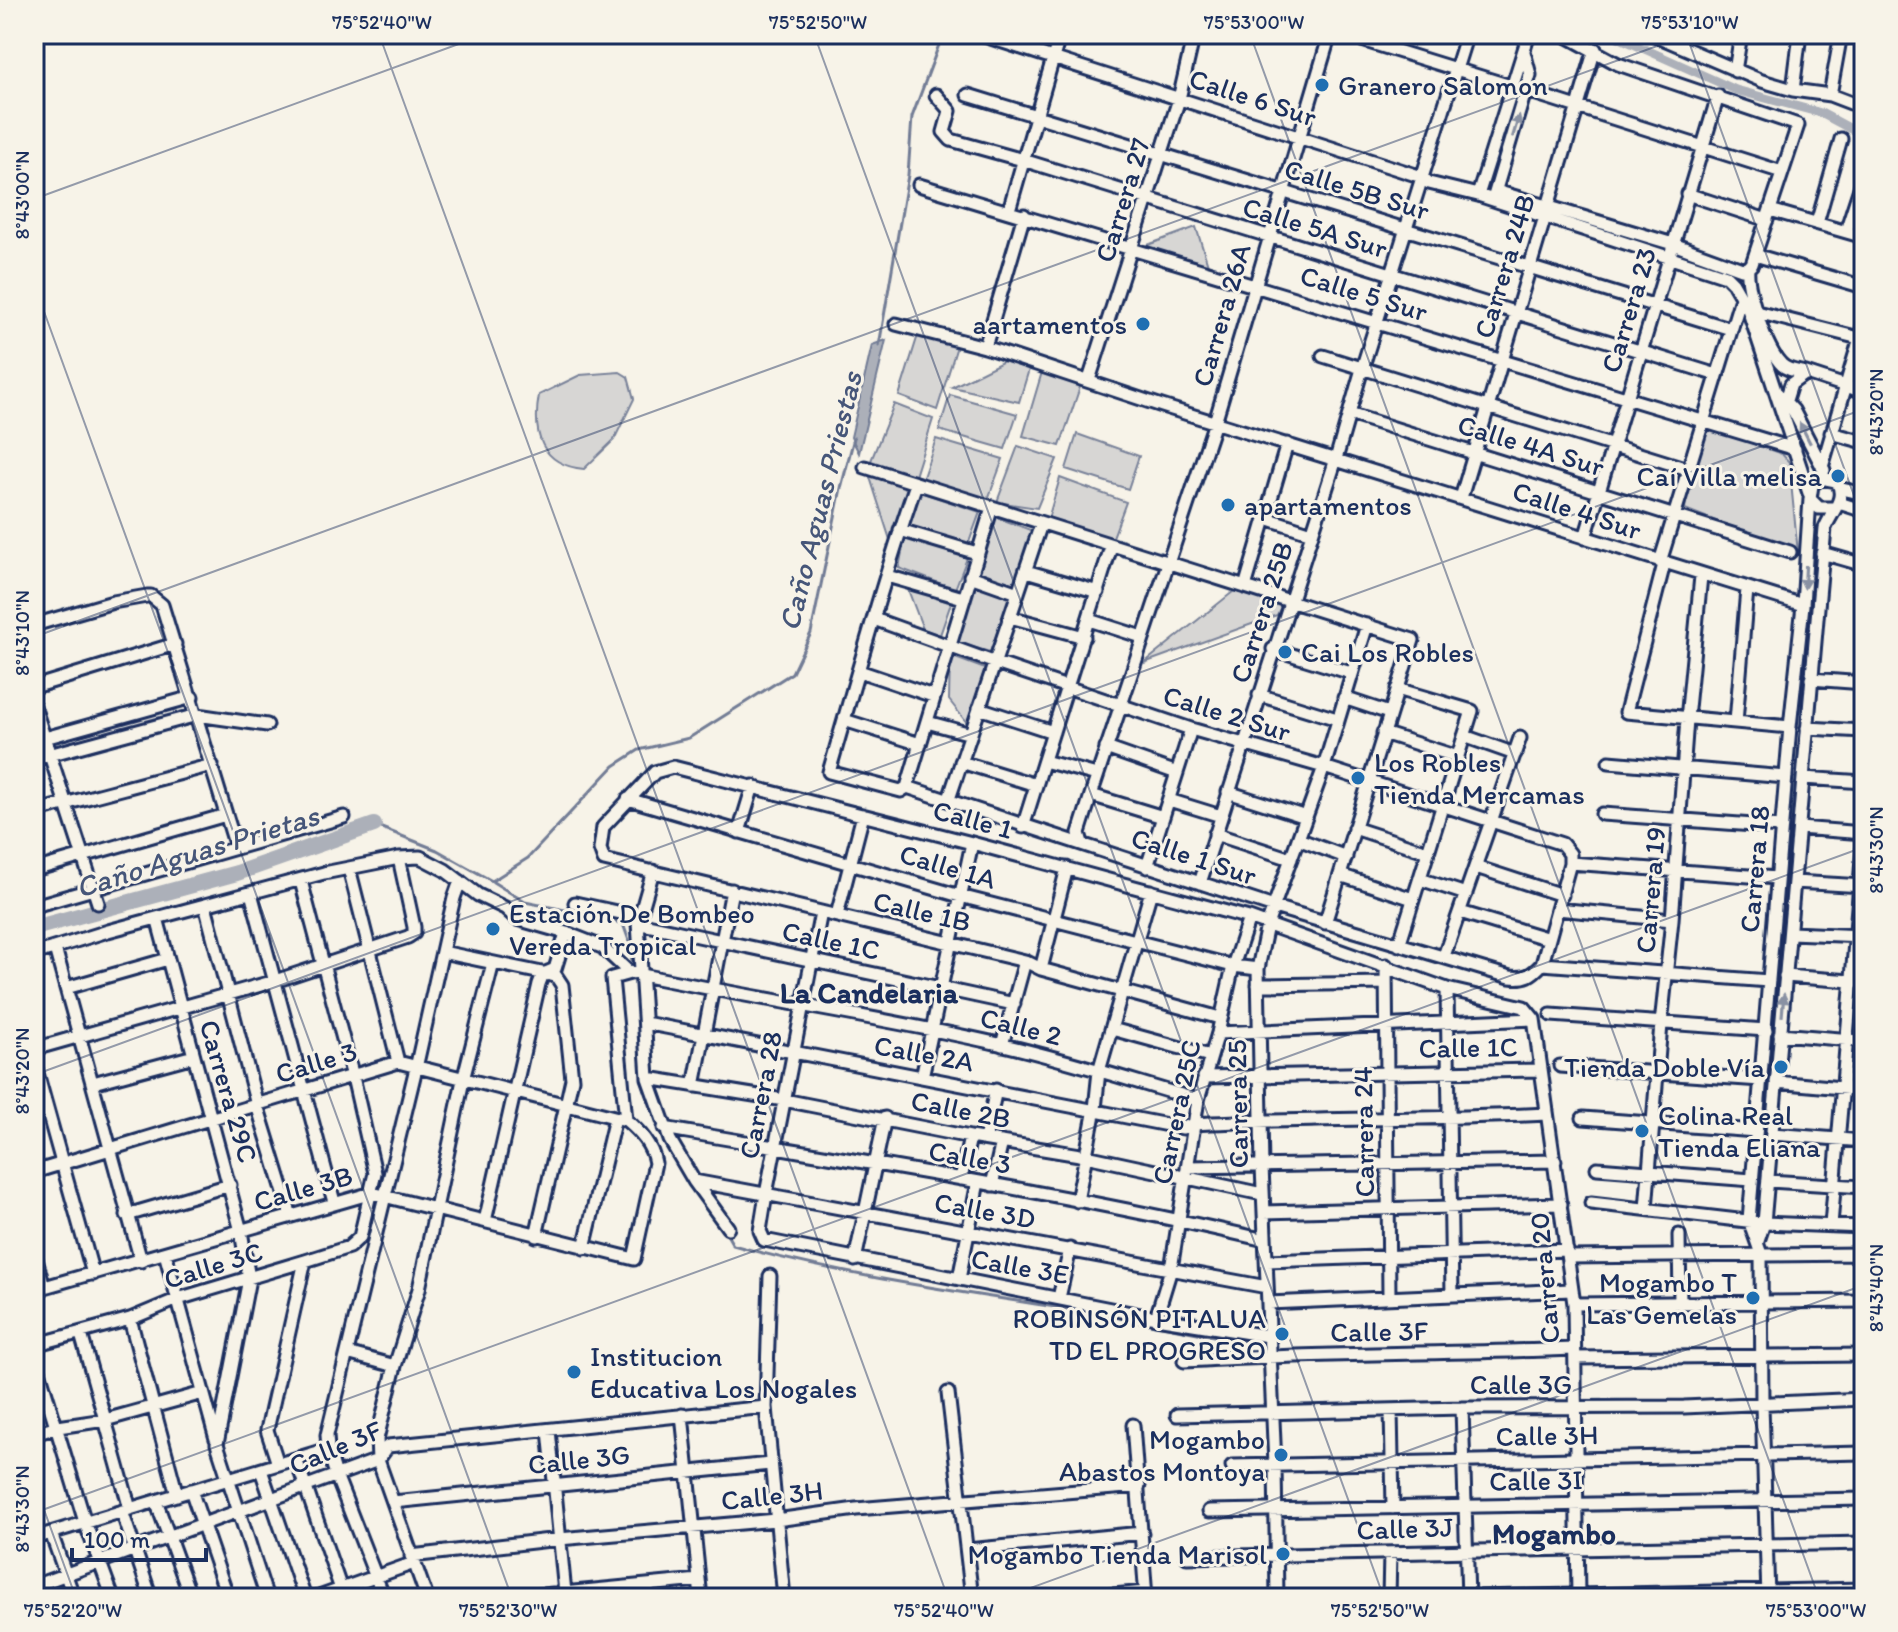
<svg xmlns="http://www.w3.org/2000/svg" width="1898" height="1632" viewBox="0 0 1898 1632" font-family="Itim,sans-serif">
<rect width="100%" height="100%" fill="#f7f3e8"/>
<filter id="ink" filterUnits="userSpaceOnUse"><feTurbulence type="fractalNoise" baseFrequency=".0125" numOctaves="2"/><feDisplacementMap in="SourceGraphic" scale="16" xChannelSelector="R" yChannelSelector="G"/><feConvolveMatrix kernelMatrix="1 2 1 2 8 2 1 2 1" color-interpolation-filters="sRGB"/></filter>
<g filter="url(#ink)">
<path fill="#d7d6d4" stroke="#798299" stroke-width="2" d="M1196 227 1208 265 1145 246Z
M918 335 957 346 937 410 899 396Z
M1006 360 1030 366 1019 402 952 387Z
M620 372 628 377 634 399 614 440 584 469C541 465 532 434 539 395L580 375Z
M1042 372 1081 384 1060 446 1023 436Z
M950 395 1017 414 1005 449 939 430Z
M894 404 933 419 915 476 870 463Z
M1706 427 1782 454 1789 462 1798 553 1685 509 1688 485Z
M1077 434 1139 456 1128 489 1066 469Z
M936 439 1003 459 987 502 922 480Z
M1018 446 1057 459 1037 508 997 502Z
M869 474 910 488 892 546Z
M1060 478 1126 502 1112 540 1048 519Z
M920 492 980 512 968 545 909 526Z
M993 516 1033 531 1015 584 973 574Z
M905 536 967 558 955 589 899 568Z
M971 583 1010 597 990 652 951 641Z
M907 587 951 603 940 635 923 629Z
M1234 591 1282 605 1277 615 1144 663Z
M950 656 985 669 967 723 949 700Z"/>
<path fill="#acb0b9" stroke="#727c95" stroke-width="2" d="M886 340 859 453 851 437 872 345Z"/>
<g fill="none" stroke-linecap="round" stroke-linejoin="round">
<path stroke="#727c95" stroke-width="3" d="M879 346 908 175 912 117 943 34
M374 825 437 850 492 881 528 858 614 766 639 750 689 738 792 673 811 633 841 488 854 438
M493 882 525 902 605 918 623 924 631 946 632 965
M725 1231 733 1245C853 1279 977 1294 1100 1314 1152 1323 1204 1336 1256 1343"/>
<path stroke="#acb0b9" stroke-width="9" d="M1611 34 1736 90 1821 113 1864 136"/>
<path stroke="#acb0b9" stroke-width="16" d="M34 928 237 873 374 825"/>
<defs>
<path id="minor" d="M978 34 1422 177 1429 183 1478 195 1726 276 1733 283 1748 309 1809 493
M1342 34 1514 87
M1563 34 1618 64 1798 125 1752 264 1748 268C1746 289 1766 350 1782 365 1788 371 1798 371 1806 373
M1652 34 1762 81 1793 90 1830 95 1864 108
M1735 71 1741 34
M1793 90 1800 34
M1527 91 1782 172
M936 95 950 111 944 132 951 140 1023 160 1717 375
M968 95 1731 329
M1830 95 1841 34
M919 185 1795 449
M1496 191 1673 244 1742 269 1748 268
M1687 194 1767 220
M1478 195 1529 34
M1494 196 1530 75 1524 52
M1009 210 1060 34
M1770 210 1864 237
M1817 223 1841 139
M1846 231 1864 176
M1755 255 1864 287
M1757 312 1863 339
M896 324 985 347 1162 406 1803 605
M985 347 1024 215
M1323 356 1688 469
M1089 380 1179 99 1194 34
M1777 393 1793 410 1824 470
M1786 400 1791 384 1806 373 1864 392
M1349 414 1790 552
M1831 433 1864 442
M865 467 1413 640 1325 923
M1822 467 1864 324
M1842 489 1864 494
M1461 498 1595 49
M1839 503 1864 511
M1266 518 1312 533
M900 530 977 553
M1585 538 1718 96
M1822 553 1864 565
M1660 562 1741 298
M1664 564 1626 712 1790 727
M1026 571 1098 592
M887 576 963 598
M970 576 1018 593
M1245 587 1287 444
M1010 617 1084 637
M874 619 993 662 1191 729 1324 767 1562 844 1570 854V863L1542 964C1532 975 1526 979 1510 977L1274 907 907 787 901 791 829 772C857 676 883 579 916 484
M1089 620 1142 637
M34 625 113 602 147 596H151L162 605 236 847
M1273 649 1351 673
M859 671 933 696
M1811 679 1864 683
M34 687 175 644
M1397 689 1472 711 1399 945
M1259 695 1337 719
M1344 698 1389 713
M34 706 98 903
M979 708 1053 732
M844 720 920 744
M927 722 971 734
M1736 722 1747 589
M1807 728 1864 731
M1383 733 1458 757
M1464 736 1515 754
M34 741 192 697
M1106 748 1177 773
M34 759 197 715 267 725
M1044 761 1097 775
M961 762 1036 785
M1609 762 1786 777
M1803 778 1864 782
M907 787 992 507
M1228 792 1306 817
M1091 795 1163 817
M628 799 960 896 1233 966 1258 969
M949 799 1041 524
M1169 800 1221 816
M34 812 212 765
M1602 814 1781 827
M1023 827 1111 547
M1354 828 1428 852
M1799 828 1864 833
M739 832 753 786
M1215 834 1291 859
M1298 839 1346 857
M1082 843 1079 833 1091 795 1215 422 1330 34
M1570 863 1777 878
M1147 867 1191 729
M1476 867 1562 895
M349 868 398 1062
M34 870 226 815
M653 871 638 923 648 1078 670 1140 694 1181 728 1228
M1340 875 1413 899
M1420 879 1466 894
M1794 882 1864 886
M1200 883 1336 459 1362 369 1467 34
M251 893 334 1202
M575 903 640 917
M205 905 257 1105 291 1216
M34 906 344 817
M1557 909 1672 920
M821 912 766 1194 760 1231 764 1240 1156 1318 1268 1336
M1460 912 1549 939
M837 915 863 815
M157 918 241 1231 249 1279 217 1444 267 1598
M638 923 1014 1004
M1790 933 1864 936
M55 948 141 1261
M442 952 556 976 562 985 572 1079 536 1236
M34 954 108 931 324 873 399 858 420 857 445 870 478 895 505 908 517 919 566 933 602 947 630 973 639 972 642 975C761 1000 881 1017 999 1044 1066 1059 1132 1081 1198 1100
M1444 956 1520 738
M1542 964 1769 981
M1386 965 1389 1297
M1041 969 1067 868
M1785 976 1864 982
M1258 985 1386 983
M66 988 168 959
M1447 989 1452 1295
M1551 1015 1766 1030
M1220 1018 1041 969 1025 961 604 860 600 849 603 827 655 772 673 767 972 843 1249 918 1447 989 1524 1007 1534 1019 1574 1304 1578 1598
M645 1023 1183 1128 1193 1124C1311 1118 1429 1120 1547 1114
M1112 1029 1210 1056
M1218 1033 1534 1019
M1780 1034 1864 1041
M1002 1045 1025 961
M34 1049 275 981 408 937 414 933V927L399 858
M34 1062 93 1274
M1560 1066 1761 1080
M922 1077 972 843
M1204 1077 1540 1070
M648 1078 784 1100 970 1137 1086 1156 1262 1194
M1776 1082 1864 1090
M93 1083 194 1056
M694 1086 732 890
M1583 1118 1756 1131
M626 1120 612 978 630 973
M664 1128C865 1163 1067 1193 1265 1240
M1772 1134 1864 1141
M985 1139 996 1090
M1187 1167 1555 1161
M1597 1168 1752 1180
M34 1172 398 1062 626 1120C640 1132 652 1145 655 1163L634 1259 372 1193 34 1290
M961 1179 970 1137
M694 1181 1267 1287
M1768 1181 1864 1187
M992 1185 1002 1142
M1077 1201 1095 1109 1099 1071 1151 891
M1591 1203 1764 1223 1864 1227
M1646 1209 1661 1024 1672 920 1687 719 1701 576
M1264 1212 1561 1204
M127 1215 230 1185
M485 1221 539 984 543 974 555 969 566 933
M1831 1225 1864 836
M1679 1235 1680 1303
M1758 1241 1764 1223 1825 528C1832 511 1848 497 1836 481L1821 478 1812 485 1810 499 1819 508H1833
M584 1248 615 1118
M34 1252 44 1288
M165 1253 216 1439
M1568 1257 1860 1254 1864 1277
M855 1260 885 1118
M1267 1261 1567 1250
M770 1276 766 1407 784 1598
M959 1279 978 1182
M1059 1298 1070 1249
M1268 1303 1571 1290
M1574 1304 1864 1301
M1156 1318 1171 1269 1198 1100 1218 1033 1233 966 1249 918
M130 1319 177 1495
M81 1334 130 1509
M34 1345 130 1319 178 1299 305 1261 349 1247 360 1237 375 1173 353 1077 301 881
M347 1353 395 1366
M34 1354 85 1522 113 1598
M1575 1358 1864 1355
M1184 1361C1314 1353 1444 1354 1574 1349
M948 1393 972 1598
M1462 1408 1468 1598
M1391 1410 1393 1508
M682 1415 701 1598
M1177 1415 1462 1408 1684 1407 1864 1399
M1133 1425 1146 1598
M549 1430 565 1593
M34 1434 58 1427 105 1420 203 1393
M296 1459 344 1598
M278 1464 267 1430 305 1261
M1232 1466 1864 1453
M261 1470 305 1598
M191 1490 228 1598
M156 1501 191 1598
M393 1502 770 1464
M122 1511 151 1598
M1209 1511 1864 1499
M51 1533 74 1598
M34 1538 328 1449
M967 1550 1142 1533
M411 1556 559 1539 776 1520 856 1509 1139 1486
M1187 1557 1864 1543
M34 1586 378 1460 388 1446 766 1407
M316 1598 414 1563
M384 1598 336 1475 328 1449 327 1435 416 1068 454 898 460 881
M427 1598 378 1460 377 1439 395 1366 419 1289 463 1080 493 963
M511 1598 699 1580
M1080 1598 1146 1592
M1277 1598 1275 1465 1262 1167 1258 969 1267 925 1324 767 1367 625
M1389 1598 1390 1553
M1427 1598 1864 1589
M1768 1598 1762 1405 1761 1254 1749 1220 1790 727 1803 605 1810 499"/>
</defs>
<use href="#minor" stroke="#1b2f5e" stroke-width="17"/>
<use href="#minor" stroke="#f7f3e8" stroke-width="11"/>
</g>
<defs><path id="oneway-solid" d="M-6-.8H1V-3.2L6.5 0L1 3.2V.8H-6Z" transform="scale(2)"/></defs>
<g fill="#8991a3">
<use href="#oneway-solid" transform="translate(1516 126) rotate(-73)"/>
<use href="#oneway-solid" transform="translate(1805 433) rotate(-117)"/>
<use href="#oneway-solid" transform="translate(1805 577) rotate(93)"/>
<use href="#oneway-solid" transform="translate(1783 1005) rotate(-85)"/>
</g>
</g>
<path fill="none" stroke="#1b2f5e" stroke-width="2" stroke-opacity="0.45" d="M379 34 948 1598M814 34 1384 1598M1250 34 1819 1598M1686 34 1864 523M34 199 486 34M34 284 512 1598M34 637 1690 34M34 1075 1864 409M34 1482 76 1598M34 1513 1864 847M1003 1598 1864 1285"/>
<g fill="#1f6fb2" stroke="#f7f3e8" stroke-width="3">
<circle cx="1322" cy="85" r="8"/>
<circle cx="1143" cy="324" r="8"/>
<circle cx="1838" cy="476" r="8"/>
<circle cx="1228" cy="505" r="8"/>
<circle cx="1285" cy="652" r="8"/>
<circle cx="1358" cy="778" r="8"/>
<circle cx="493" cy="929" r="8"/>
<circle cx="1781" cy="1067" r="8"/>
<circle cx="1642" cy="1131" r="8"/>
<circle cx="1753" cy="1298" r="8"/>
<circle cx="1282" cy="1334" r="8"/>
<circle cx="574" cy="1372" r="8"/>
<circle cx="1281" cy="1455" r="8"/>
<circle cx="1283" cy="1554" r="8"/>
</g>
<g text-anchor="middle" dominant-baseline="central" stroke-width="6" stroke-linejoin="round" paint-order="stroke">
<g font-size="28" fill="#1b2f5e" stroke="#f7f3e8" text-anchor="start">
<text x="1338" y="85">Granero Salomon</text>
<text x="1127" y="324" text-anchor="end">aartamentos</text>
<text x="1822" y="476" text-anchor="end">Caí Villa melisa</text>
<text x="1244" y="505">apartamentos</text>
<text x="1301" y="652">Cai Los Robles</text>
<text x="1374" y="762">Los Robles<tspan x="1374" dy="32">Tienda Mercamas</tspan></text>
<text x="509" y="913">Estación De Bombeo<tspan x="509" dy="32">Vereda Tropical</tspan></text>
<text x="1765" y="1067" text-anchor="end">Tienda Doble Vía</text>
<text x="1658" y="1115">Colina Real<tspan x="1658" dy="32">Tienda Eliana</tspan></text>
<text x="1737" y="1282" text-anchor="end">Mogambo T<tspan x="1737" dy="32">Las Gemelas</tspan></text>
<text x="1266" y="1318" text-anchor="end">ROBINSÓN PITALUA<tspan x="1266" dy="32">TD EL PROGRESO</tspan></text>
<text x="590" y="1356">Institucion<tspan x="590" dy="32">Educativa Los Nogales</tspan></text>
<text x="1265" y="1439" text-anchor="end">Mogambo<tspan x="1265" dy="32">Abastos Montoya</tspan></text>
<text x="1267" y="1554" text-anchor="end">Mogambo Tienda Marisol</text>
</g>
<g font-size="28" fill="#1b2f5e" stroke="#f7f3e8">
<text transform="translate(1253 97) rotate(18)">Calle 6 Sur</text>
<text transform="translate(1357 189) rotate(17)">Calle 5B Sur</text>
<text transform="translate(1122 200) rotate(-73)">Carrera 27</text>
<text transform="translate(1315 227) rotate(17)">Calle 5A Sur</text>
<text transform="translate(1504 266) rotate(-73)">Carrera 24B</text>
<text transform="translate(1364 293) rotate(17)">Calle 5 Sur</text>
<text transform="translate(1628 310) rotate(-73)">Carrera 23</text>
<text transform="translate(1221 315) rotate(-74)">Carrera 26A</text>
<text transform="translate(1531 445) rotate(17)">Calle 4A Sur</text>
<text transform="translate(1577 510) rotate(18)">Calle 4 Sur</text>
<text transform="translate(1261 612) rotate(-72)">Carrera 25B</text>
<text transform="translate(1227 713) rotate(17)">Calle 2 Sur</text>
<text transform="translate(973 819) rotate(15)">Calle 1</text>
<text transform="translate(1194 856) rotate(18)">Calle 1 Sur</text>
<text transform="translate(948 866) rotate(16)">Calle 1A</text>
<text transform="translate(1754 869) rotate(-85)">Carrera 18</text>
<text transform="translate(1650 890) rotate(-85)">Carrera 19</text>
<text transform="translate(922 911) rotate(13)">Calle 1B</text>
<text transform="translate(831 940) rotate(12)">Calle 1C</text>
<text transform="translate(1021 1026) rotate(14)">Calle 2</text>
<text transform="translate(1468 1047) rotate(-1)">Calle 1C</text>
<text transform="translate(924 1053) rotate(10)">Calle 2A</text>
<text transform="translate(316 1062) rotate(-17)">Calle 3</text>
<text transform="translate(229 1091) rotate(74)">Carrera 29C</text>
<text transform="translate(760 1095) rotate(-79)">Carrera 28</text>
<text transform="translate(1237 1104) rotate(-91)">Carrera 25</text>
<text transform="translate(961 1109) rotate(11)">Calle 2B</text>
<text transform="translate(1176 1112) rotate(-78)">Carrera 25C</text>
<text transform="translate(1363 1132) rotate(-91)">Carrera 24</text>
<text transform="translate(970 1157) rotate(10)">Calle 3</text>
<text transform="translate(303 1188) rotate(-16)">Calle 3B</text>
<text transform="translate(985 1210) rotate(10)">Calle 3D</text>
<text transform="translate(213 1265) rotate(-17)">Calle 3C</text>
<text transform="translate(1020 1266) rotate(10)">Calle 3E</text>
<text transform="translate(1544 1278) rotate(-95)">Carrera 20</text>
<text transform="translate(1379 1331) rotate(-1)">Calle 3F</text>
<text x="1521" y="1384">Calle 3G</text>
<text transform="translate(1547 1435) rotate(-1)">Calle 3H</text>
<text transform="translate(335 1447) rotate(-23)">Calle 3F</text>
<text transform="translate(579 1459) rotate(-6)">Calle 3G</text>
<text transform="translate(1536 1480) rotate(-1)">Calle 3I</text>
<text transform="translate(772 1495) rotate(-6)">Calle 3H</text>
<text transform="translate(1405 1528) rotate(-2)">Calle 3J</text>
</g>
<g font-size="30" font-style="italic" fill="#465679" stroke="#f7f3e8">
<text transform="translate(820 501) rotate(-76)">Caño Aguas Priestas</text>
<text transform="translate(197 851) rotate(-17)">Caño Aguas Prietas</text>
</g>
<g font-size="30" font-weight="bold" fill="#1b2f5e" stroke="#f7f3e8">
<text x="869" y="992">La Candelaria</text>
<text x="1554" y="1533">Mogambo</text>
</g>
</g>
<rect width="1898" height="1632" fill="none" stroke="#f7f3e8" stroke-width="88"/>
<path d="M72 1548v12h134v-12" fill="none" stroke="#1b2f5e" stroke-width="4"/>
<text x="84" y="1548" font-size="24" fill="#1b2f5e" stroke="#f7f3e8" stroke-width="6" paint-order="stroke">100 m</text>
<rect x="44" y="44" width="1810" height="1544" fill="none" stroke="#1b2f5e" stroke-width="3"/>
<g font-size="20" text-anchor="middle" fill="#1b2f5e">
<text x="382" y="29">75°52'40"W</text>
<text x="818" y="29">75°52'50"W</text>
<text x="1254" y="29">75°53'00"W</text>
<text x="1690" y="29">75°53'10"W</text>
<text transform="translate(22 195) rotate(-90)" y="7">8°43'00"N</text>
<text transform="translate(1876 412) rotate(-90)" y="7">8°43'20"N</text>
<text transform="translate(22 633) rotate(-90)" y="7">8°43'10"N</text>
<text transform="translate(1876 850) rotate(-90)" y="7">8°43'30"N</text>
<text transform="translate(22 1071) rotate(-90)" y="7">8°43'20"N</text>
<text transform="translate(1876 1288) rotate(-90)" y="7">8°43'40"N</text>
<text transform="translate(22 1509) rotate(-90)" y="7">8°43'30"N</text>
<text x="73" y="1617">75°52'20"W</text>
<text x="508" y="1617">75°52'30"W</text>
<text x="944" y="1617">75°52'40"W</text>
<text x="1380" y="1617">75°52'50"W</text>
<text x="1816" y="1617">75°53'00"W</text>
</g>
</svg>
